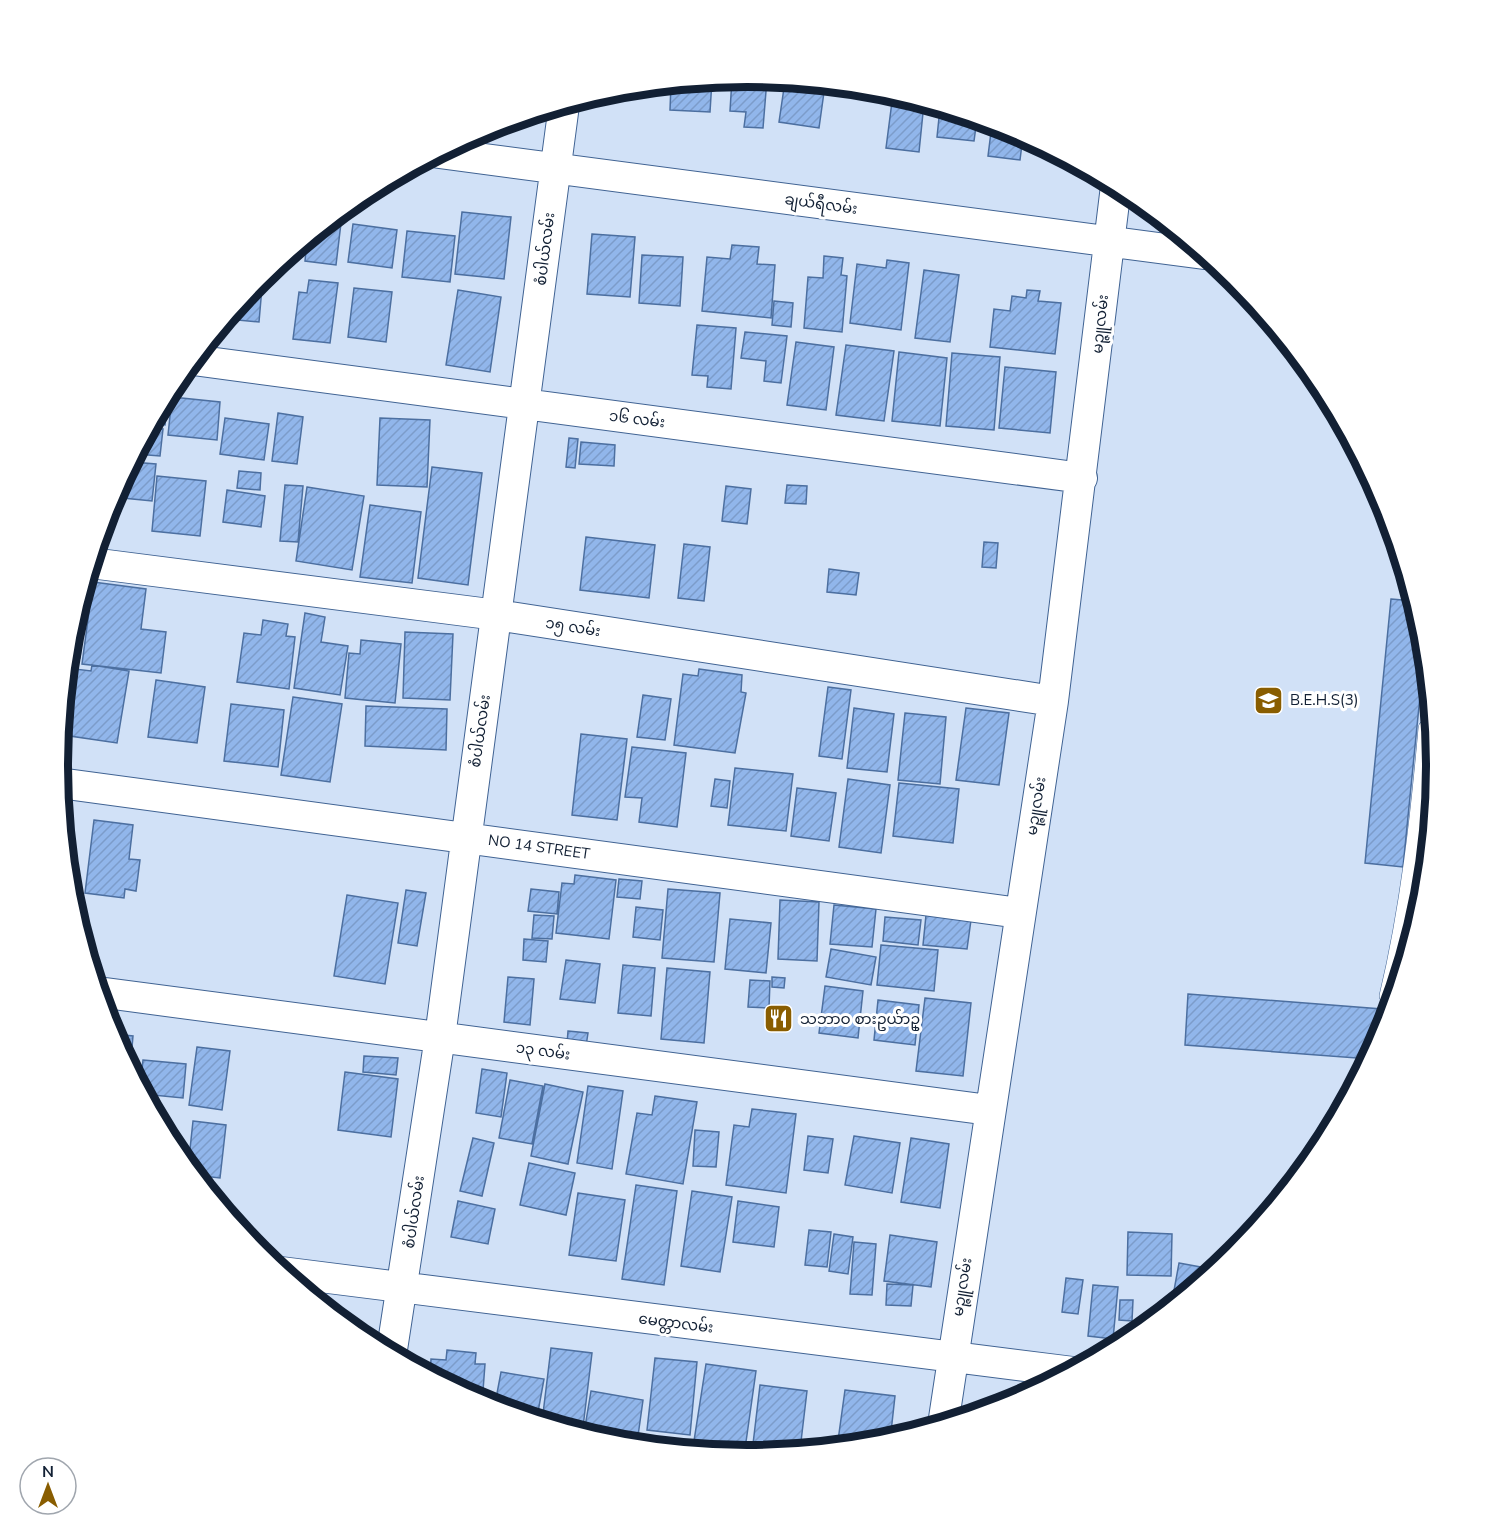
<svg xmlns="http://www.w3.org/2000/svg" width="1494" height="1534" viewBox="0 0 1494 1534" font-family="'Nunito Sans','Noto Sans Myanmar',sans-serif">
<defs>
<pattern id="building-hatch" width="6" height="6" patternUnits="userSpaceOnUse" patternTransform="scale(1.5)"><rect width="6" height="6" fill="#91b6eb"/><path d="M-1 1l2-2M0 6l6-6M5 7l2-2" fill="none" stroke="#7c9cca"/></pattern>
</defs>
<rect width="100%" height="100%" fill="#d1e1f7"/>
<path fill="url(#building-hatch)" stroke="#4c6fa0" stroke-width="1.5" d="M747 77 767 79 763 128 744 127 746 112 730 111 732 79Z
M712 80 710 112 670 110 671 84Z
M785 81 825 85 819 128 779 122Z
M893 94 924 103 919 152 886 148Z
M940 108 977 119 974 141 937 137Z
M992 124 1023 136 1020 160 988 156Z
M462 212 511 217 504 279 455 274Z
M329 222 341 223 336 265 305 261 307 239Z
M353 224 397 230 392 268 348 262Z
M407 231 455 236 450 282 402 277Z
M592 234 635 237 630 297 587 294Z
M732 245 759 247 757 264 775 265 771 318 702 311 707 257 730 259Z
M642 255 683 257 680 306 639 303Z
M824 256 843 258 841 275 847 276 842 332 804 328 808 277 823 278Z
M887 260 909 263 901 330 850 323 857 264 886 268Z
M924 270 959 275 950 342 915 338Z
M263 276 259 322 226 319 259 279Z
M309 280 338 283 330 343 293 339 299 292 307 293Z
M354 288 392 292 386 342 348 337Z
M458 290 501 297 490 372 446 365Z
M1027 290 1040 291 1038 301 1061 303 1055 354 990 347 994 309 1010 311 1012 296 1026 298Z
M774 301 793 303 791 327 772 325Z
M697 325 736 328 731 389 707 387 708 376 692 375Z
M745 332 787 336 781 383 764 381 766 361 741 358Z
M796 342 834 347 826 410 787 405Z
M846 345 894 351 884 421 836 415Z
M899 352 947 358 940 426 892 421Z
M952 353 1000 357 994 430 946 426Z
M1005 367 1056 372 1050 433 999 428Z
M168 394 165 425 152 423Z
M172 397 220 402 217 440 168 435Z
M278 413 303 417 297 464 272 461Z
M225 418 269 424 264 460 220 454Z
M380 418 430 420 427 487 377 485Z
M150 428 163 429 160 456 136 454Z
M569 438 578 439 575 468 566 467Z
M581 442 615 445 614 466 579 464Z
M132 462 156 464 152 501 113 497Z
M432 467 482 473 468 585 418 578Z
M239 471 261 473 260 490 237 488Z
M157 476 206 481 200 536 152 531Z
M285 485 303 486 298 542 280 541Z
M787 485 807 486 806 504 785 503Z
M726 486 751 489 747 524 722 521Z
M307 487 364 496 352 570 296 561Z
M227 490 265 496 261 527 223 522Z
M370 505 421 512 412 583 360 577Z
M586 537 655 545 649 598 580 590Z
M984 542 998 543 996 568 982 567Z
M684 544 710 547 704 601 678 598Z
M829 569 859 573 856 595 827 592Z
M93 582 146 589 141 629 166 632 161 673 82 664Z
M83 589H87L80 658 68 657 70 632Z
M1391 599 1414 601 1425 646 1403 867 1365 863Z
M305 613 325 617 321 642 348 646 340 695 294 688Z
M263 620 288 624 286 636 295 637 289 689 237 682 244 633 261 635Z
M405 632 453 634 450 700 403 698Z
M361 640 401 644 395 703 345 698 349 653 360 654Z
M92 665 129 671 117 743 70 736 71 728 61 727 67 668 91 671Z
M699 669 742 675 741 692 746 693 735 753 674 745 683 674 698 676Z
M156 680 205 687 197 743 148 737Z
M828 687 851 690 842 759 819 756Z
M643 695 671 699 665 740 637 737Z
M293 697 342 704 330 782 281 775Z
M231 704 284 710 278 767 224 761Z
M366 706 447 709 446 750 365 746Z
M854 708 894 714 887 772 847 768Z
M966 708 1009 713 999 785 956 780Z
M905 713 946 717 940 784 898 780Z
M581 734 627 739 617 820 572 815Z
M632 747 686 753 677 827 639 822 642 798 625 797Z
M1427 749H1435L1436 773H1426Z
M735 768 793 774 786 831 728 825Z
M715 779 730 781 727 808 711 806Z
M848 779 890 785 881 853 839 847Z
M899 783 959 789 953 843 893 836Z
M797 788 836 793 829 841 791 836Z
M94 820 133 825 129 859 140 860 136 891 125 889 124 898 85 893Z
M575 875 616 880 609 939 556 933 562 883 574 884Z
M619 879 642 881 640 899 617 897Z
M531 889 559 892 557 914 528 911Z
M668 889 720 893 714 962 662 958Z
M406 890 426 893 417 946 398 943Z
M347 895 398 903 385 984 334 976Z
M780 900 819 902 817 961 778 959Z
M834 905 876 909 872 947 830 944Z
M636 907 663 910 660 940 633 937Z
M534 915 554 916 552 939 532 938Z
M926 915 971 920 967 949 923 945Z
M885 917 921 920 918 945 883 941Z
M730 919 771 923 766 973 725 969Z
M524 939 548 941 546 962 523 960Z
M881 945 938 950 934 991 877 985Z
M831 949 876 957 871 985 826 977Z
M566 960 600 964 595 1003 560 999Z
M623 965 655 968 651 1016 618 1013Z
M667 968 710 972 704 1043 661 1039Z
M508 977 534 979 530 1025 504 1022Z
M772 977 785 978 784 988 772 987Z
M750 980 770 981 769 1008 748 1007Z
M825 986 863 991 858 1038 819 1033Z
M1188 994 1382 1009 1379 1040 1370 1059 1185 1045Z
M925 998 971 1003 963 1076 916 1071Z
M878 1000 919 1005 915 1045 874 1040Z
M568 1031 588 1033 586 1046 567 1044Z
M114 1034 133 1036 130 1070 113 1038Z
M197 1047 230 1051 222 1110 189 1105Z
M364 1056 398 1058 396 1075 363 1072Z
M143 1060 186 1064 183 1098 143 1094 140 1088Z
M482 1069 507 1073 501 1117 476 1113Z
M345 1072 398 1079 391 1137 338 1130Z
M510 1080 543 1086 532 1144 499 1138Z
M545 1084 583 1092 568 1164 531 1156Z
M588 1086 623 1091 612 1169 577 1163Z
M655 1096 697 1102 683 1184 626 1174 637 1113 652 1115Z
M752 1109 796 1114 786 1193 726 1185 734 1125 749 1127Z
M193 1121 226 1125 220 1178 194 1175 188 1168Z
M695 1130 719 1132 716 1167 693 1166Z
M808 1136 833 1139 828 1173 804 1170Z
M854 1136 900 1143 892 1193 845 1185Z
M473 1138 494 1143 482 1196 460 1191Z
M911 1138 949 1144 940 1208 901 1202Z
M529 1163 575 1173 566 1215 520 1205Z
M636 1185 677 1191 664 1285 622 1279Z
M692 1191 732 1197 720 1272 681 1266Z
M578 1193 625 1200 616 1261 569 1255Z
M458 1201 495 1209 488 1244 451 1237Z
M738 1201 779 1207 774 1247 733 1242Z
M809 1230 831 1232 827 1267 805 1265Z
M1128 1232 1172 1234 1171 1276 1127 1275Z
M834 1234 853 1237 848 1274 829 1271Z
M890 1235 937 1242 931 1287 884 1281Z
M854 1242 876 1244 872 1295 850 1294Z
M1179 1263 1217 1270 1171 1307Z
M1066 1278 1083 1280 1078 1314 1062 1312Z
M887 1284 913 1285 911 1306 886 1305Z
M1093 1285 1118 1287 1113 1339 1088 1336Z
M1120 1300H1133L1132 1321 1119 1320Z
M551 1348 592 1353 583 1427 542 1422Z
M447 1350 476 1353 475 1364H485L482 1404 430 1376 431 1359 446 1360Z
M655 1358 697 1362 690 1435 647 1430Z
M706 1364 756 1371 745 1449 694 1441Z
M501 1372 544 1379 538 1412 495 1404Z
M760 1385 807 1391 800 1450 753 1444Z
M845 1390 895 1396 890 1441 837 1448Z
M591 1391 643 1400 638 1436 585 1427Z
M693 1450 741 1454V1456L693 1452Z"/>
<g fill="none" stroke-linecap="round" stroke-linejoin="round">
<defs>
<path id="lane" d="M1387 996C1408 908 1418 818 1426 728H1433"/>
<path id="street" d="M439 153 1204 254
M193 360 1082 478
M91 563 497 615 1053 701
M59 783 1019 913
M98 992 989 1110
M281 1272 1073 1372
M391 1356 440 1037 564 105
M943 1425 1053 701 1116 186"/>
</defs>
<use href="#lane" stroke="#406393" stroke-width="16"/>
<use href="#street" stroke="#406393" stroke-width="32"/>
<use href="#lane" stroke="#fff" stroke-width="15"/>
<use href="#street" stroke="#fff" stroke-width="30"/>
</g>
<defs>
<symbol id="school-square" viewBox="-11 -11 22 22"><rect x="-9" y="-9" width="18" height="18" rx="4" fill="#895d00" stroke="#fff"/><path d="M0-5L7-2L0 1L-7-2ZM-4 1L0 2.5L4 1V4Q0 6-4 4Z" fill="#fff"/></symbol>
<symbol id="restaurant-square" viewBox="-11 -11 22 22"><rect x="-9" y="-9" width="18" height="18" rx="4" fill="#895d00" stroke="#fff"/><path d="M-5-6h1v4h1v-4h1v4h1v-4h1v5L-1.5 .5V6h-2V.5L-5-1ZM5-6V6H3V1.5H1.5Q1.5-4 5-6Z" fill="#fff"/></symbol>
</defs>
<g fill-rule="evenodd">
<use href="#school-square" x="1252" y="684" width="33" height="33"/>
<use href="#restaurant-square" x="762" y="1002" width="33" height="33"/>
</g>
<g text-anchor="middle" dominant-baseline="central" stroke-width="6" stroke-linejoin="round" paint-order="stroke">
<g font-size="15" fill="#122034" stroke="#fff">
<text transform="translate(821 204) rotate(8)">ချယ်ရီလမ်း</text>
<text transform="translate(545 249) rotate(-83)">စံပါယ်လမ်း</text>
<text transform="translate(1100 324) rotate(-84)">မဉ္ဇူလမ်း</text>
<text transform="translate(637 419) rotate(7)">၁၆ လမ်း</text>
<text transform="translate(573 627) rotate(9)">၁၅ လမ်း</text>
<text transform="translate(480 731) rotate(-82)">စံပါယ်လမ်း</text>
<text transform="translate(1036 806) rotate(-81)">မဉ္ဇူလမ်း</text>
<text transform="translate(539 847) rotate(8)">NO 14 STREET</text>
<text transform="translate(543 1051) rotate(8)">၁၃ လမ်း</text>
<text transform="translate(414 1212) rotate(-82)">စံပါယ်လမ်း</text>
<text transform="translate(962 1287) rotate(-81)">မဉ္ဇူလမ်း</text>
<text transform="translate(676 1323) rotate(7)">မေတ္တာလမ်း</text>
</g>
<g font-size="15" fill="#122034" stroke="#fff" text-anchor="start">
<text x="1290" y="700">B.E.H.S(3)</text>
<text x="800" y="1019">သဘာဝ စားဥယ်ာဥ္</text>
</g>
</g>
<path d="M0 0H1494V1534H0ZM68 766a679 679 0 1 1 1358 0a679 679 0 1 1-1358 0Z" fill="#fff" fill-rule="evenodd"/>
<path fill="none" stroke="#122034" stroke-width="8" d="M68 766a679 679 0 1 1 1358 0a679 679 0 1 1-1358 0Z"/>
<g transform="translate(48 1486)"><circle r="28" fill="#ffffff" stroke="#a0a6ae" stroke-width="1.5"/>
<path d="M0-4.5L10 22L0 15L-10 22Z" fill="#895d00"/>
<text y="-9" font-size="16" font-weight="bold" text-anchor="middle" fill="#122034">N</text>
</g>
</svg>
